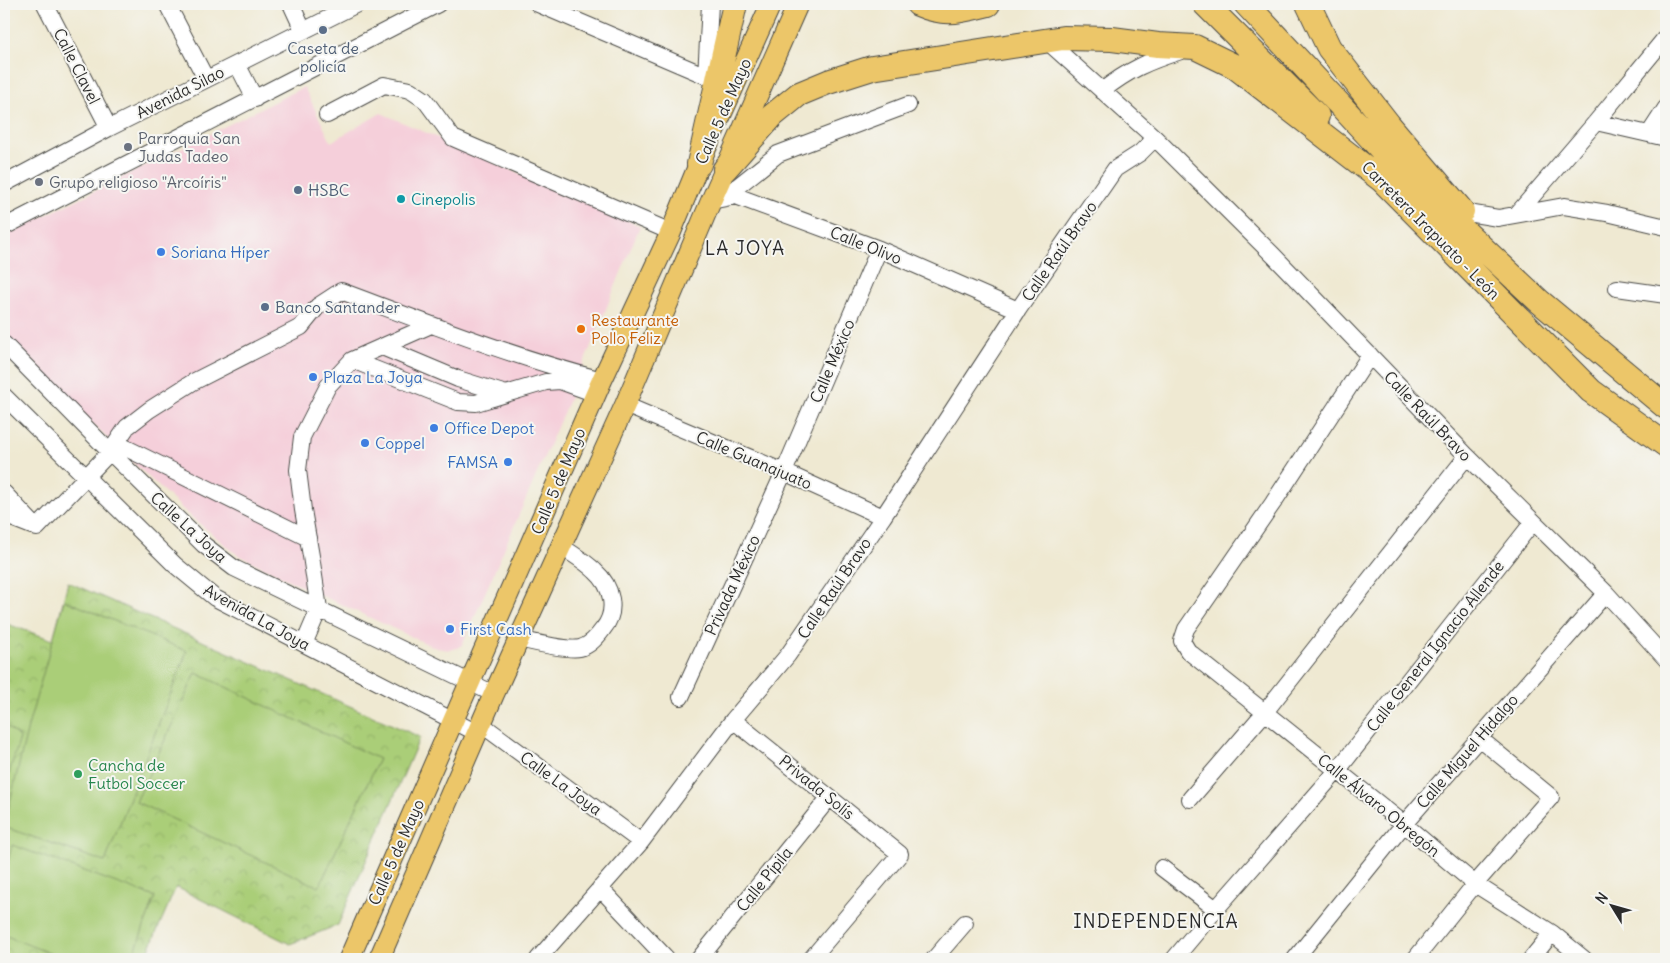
<svg xmlns="http://www.w3.org/2000/svg" width="1670" height="963" viewBox="0 0 1670 963" font-family="Delius,sans-serif">
<defs>
<pattern id="park-crowns" width="20" height="18" patternUnits="userSpaceOnUse" patternTransform="scale(1.25)"><rect width="20" height="18" fill="#aace78"/><path d="M2 6a3 3 0 1 1 6 0M12 15a3 3 0 1 1 6 0" fill="none" stroke="#92b168"/></pattern>
</defs>
<rect width="100%" height="100%" fill="#f6f6f2"/>
<filter id="ink" filterUnits="userSpaceOnUse"><feTurbulence type="fractalNoise" baseFrequency=".02" numOctaves="2"/><feDisplacementMap in="SourceGraphic" scale="10" xChannelSelector="R" yChannelSelector="G"/><feConvolveMatrix kernelMatrix="1 2 1 2 8 2 1 2 1" color-interpolation-filters="sRGB"/></filter>
<filter id="wash" filterUnits="userSpaceOnUse"><feTurbulence type="fractalNoise" baseFrequency=".0096" numOctaves="4" result="noise"/><feDisplacementMap in="SourceGraphic" scale="20" xChannelSelector="R" yChannelSelector="G"/><feGaussianBlur stdDeviation="1.12" result="paint"/><feColorMatrix in="noise" values="0 0 0 0 0 0 0 0 0 0 0 0 0 0 0 0 0 1.4 0 .05"/><feComposite in="paint" operator="in"/></filter>
<g filter="url(#wash)">
<rect width="100%" height="100%" fill="#efe9d2"/>
<path fill="#f5cfda" d="M304 87 331 142 381 113 640 226 568 402 468 632 462 645 457 648 450 650 436 648 290 581 235 553 188 514 110 441 4 333V236Z"/>
<path fill="url(#park-crowns)" stroke="#6a7c52" d="M68 582 420 737 338 925 290 944 176 887 145 959H4V623L53 640Z"/>
<path fill="#aace78" stroke="#6a7c52" d="M64 600 187 651 105 862 4 827 29 723Z
M196 673 379 759 319 887 136 802Z
M4 724 20 738 4 789Z
M12 845 155 897 132 959H64L4 935V878Z"/>
</g>
<g filter="url(#ink)">
<g fill="none" stroke-linecap="round" stroke-linejoin="round">
<defs>
<path id="minor" d="M45 4 109 128
M167 4 206 79
M291 4 303 30
M538 4 718 81
M1047 41 1155 138
M237 64 255 99
M706 76 710 4
M1102 91C1128 70 1149 61 1181 51
M327 115 384 85 410 90 425 100 453 138 671 232
M1596 122 1666 138
M1649 134 1666 108
M4 184 109 128 357 4
M723 198 778 154 908 105
M711 201 736 196 879 249 1018 310
M1462 212 1498 218 1564 206 1607 213 1666 227
M1517 214 1596 122 1666 37
M4 227 438 4
M1617 288 1666 295
M4 344 110 452 204 545 234 568 494 694
M382 347 458 379 506 394
M1370 355 1273 503 1186 629 1182 641 1188 651 1404 824 1475 884 1552 933 1584 959
M352 360 458 402 476 403 546 382 560 381 596 394
M4 396 175 565 215 598 477 733
M625 405 784 472 883 517
M116 443 308 538
M4 493 37 528
M4 515 32 526
M37 528 110 452 127 427 149 410 193 382 301 327 318 306 341 291C427 323 513 357 602 380
M519 639C532 642 567 651 580 648 589 646 598 636 603 629 618 611 612 586 595 571 585 561 572 554 561 546
M304 644 319 609 311 556 303 510 298 470 302 437 328 386 352 360 431 325
M681 697 784 472 879 249
M733 720 900 854 811 959
M481 724 641 842
M1190 799 1265 712 1467 456
M1162 868 1216 909
M600 888 667 959
M538 959 641 842 733 720 788 655 883 517 1018 310 1115 169 1140 153 1155 138 1273 255 1467 456 1606 593 1666 659
M699 959 829 798
M934 959 965 923
M1174 959 1216 909 1337 771 1533 522
M1295 959 1404 824 1606 593
M1415 959 1475 884 1551 797 1479 738
M1531 959 1552 933"/>
<path id="major" d="M349 959 602 380 671 232 699 164 771 4
M379 959 494 694 625 405 711 201 798 4"/>
<path id="highway" d="M918 4C946 16 959 11 988 4
M1205 4 1317 116
M1246 4 1407 177 1539 301 1666 407
M1308 4 1329 48 1389 125 1462 211
M699 164 735 4
M725 169 772 116 799 94 828 82 872 68 1063 38 1112 39 1158 45 1195 47 1234 66 1383 181
M1371 169 1591 391 1666 445"/>
</defs>
<use href="#minor" stroke="#484844" stroke-width="18"/>
<use href="#major" stroke="#484844" stroke-width="22"/>
<use href="#highway" stroke="#484844" stroke-width="26"/>
<use href="#minor" stroke="#fff" stroke-width="16"/>
<use href="#major" stroke="#ecc669" stroke-width="20"/>
<use href="#highway" stroke="#ecc669" stroke-width="24"/>
</g>
</g>
<g fill="#5c6f8a" stroke="#f6f6f2" stroke-width="2">
<circle cx="323" cy="30" r="5"/>
<circle cx="298" cy="190" r="5"/>
<circle cx="265" cy="307" r="5"/>
</g>
<g fill="#6b7280" stroke="#f6f6f2" stroke-width="2">
<circle cx="128" cy="147" r="5"/>
<circle cx="39" cy="182" r="5"/>
</g>
<circle fill="#0f9aa8" stroke="#f6f6f2" stroke-width="2" cx="401" cy="199" r="5"/>
<g fill="#3f7fe0" stroke="#f6f6f2" stroke-width="2">
<circle cx="161" cy="252" r="5"/>
<circle cx="313" cy="377" r="5"/>
<circle cx="434" cy="428" r="5"/>
<circle cx="365" cy="443" r="5"/>
<circle cx="508" cy="462" r="5"/>
<circle cx="450" cy="629" r="5"/>
</g>
<circle fill="#e8710a" stroke="#f6f6f2" stroke-width="2" cx="581" cy="329" r="5"/>
<circle fill="#2e9e5b" stroke="#f6f6f2" stroke-width="2" cx="78" cy="774" r="5"/>
<g text-anchor="middle" dominant-baseline="central" stroke-width="4" stroke-linejoin="round" paint-order="stroke">
<g font-size="16" fill="#4e5e75" stroke="#f6f6f2" text-anchor="start">
<text x="323" y="48" text-anchor="middle">Caseta de<tspan x="323" dy="18">policía</tspan></text>
<text x="308" y="190">HSBC</text>
<text x="275" y="307">Banco Santander</text>
</g>
<g font-size="16" fill="#2b2b2b" stroke="#f6f6f2">
<text transform="translate(77 66) rotate(63)">Calle Clavel</text>
<text transform="translate(180 92) rotate(-27)">Avenida Silao</text>
<text transform="translate(723 111) rotate(-66)">Calle 5 de Mayo</text>
<text transform="translate(1431 230) rotate(45)">Carretera Irapuato - León</text>
<text transform="translate(866 245) rotate(22)">Calle Olivo</text>
<text transform="translate(1059 251) rotate(-55)">Calle Raúl Bravo</text>
<text transform="translate(832 361) rotate(-67)">Calle México</text>
<text transform="translate(1428 416) rotate(46)">Calle Raúl Bravo</text>
<text transform="translate(754 460) rotate(23)">Calle Guanajuato</text>
<text transform="translate(558 481) rotate(-67)">Calle 5 de Mayo</text>
<text transform="translate(189 527) rotate(42)">Calle La Joya</text>
<text transform="translate(732 585) rotate(-65)">Privada México</text>
<text transform="translate(834 588) rotate(-56)">Calle Raúl Bravo</text>
<text transform="translate(257 617) rotate(29)">Avenida La Joya</text>
<text transform="translate(1435 646) rotate(-52)">Calle General Ignacio Allende</text>
<text transform="translate(1467 751) rotate(-49)">Calle Miguel Hidalgo</text>
<text transform="translate(561 783) rotate(36)">Calle La Joya</text>
<text transform="translate(817 787) rotate(39)">Privada Solís</text>
<text transform="translate(1379 805) rotate(39)">Calle Álvaro Obregón</text>
<text transform="translate(396 852) rotate(-66)">Calle 5 de Mayo</text>
<text transform="translate(764 879) rotate(-51)">Calle Pípila</text>
</g>
<g font-size="16" fill="#5b616d" stroke="#f6f6f2" text-anchor="start">
<text x="138" y="138">Parroquia San<tspan x="138" dy="18">Judas Tadeo</tspan></text>
<text x="49" y="182">Grupo religioso "Arcoíris"</text>
</g>
<g font-size="16" fill="#0d838f" stroke="#f6f6f2" text-anchor="start">
<text x="411" y="199">Cinepolis</text>
</g>
<g font-size="16" fill="#366cbe" stroke="#f6f6f2" text-anchor="start">
<text x="171" y="252">Soriana Híper</text>
<text x="323" y="377">Plaza La Joya</text>
<text x="444" y="428">Office Depot</text>
<text x="375" y="443">Coppel</text>
<text x="498" y="462" text-anchor="end">FAMSA</text>
<text x="460" y="629">First Cash</text>
</g>
<g font-size="16" fill="#c56008" stroke="#f6f6f2" text-anchor="start">
<text x="591" y="320">Restaurante<tspan x="591" dy="18">Pollo Feliz</tspan></text>
</g>
<g font-size="16" fill="#27864d" stroke="#f6f6f2" text-anchor="start">
<text x="88" y="765">Cancha de<tspan x="88" dy="18">Futbol Soccer</tspan></text>
</g>
<g font-size="19" letter-spacing="1" fill="#2b2b2b" stroke="#f6f6f2">
<text x="745" y="248">LA JOYA</text>
<text x="1156" y="921">INDEPENDENCIA</text>
</g>
</g>
<rect width="1670" height="963" fill="none" stroke="#f6f6f2" stroke-width="20"/>
<g transform="translate(1612 906) rotate(307)" stroke="#f6f6f2" stroke-width="4" paint-order="stroke">
<path d="M0-4L9 19L0 12L-9 19Z" fill="#2b2b2b"/>
<text y="-8" font-size="14" font-weight="bold" text-anchor="middle" fill="#2b2b2b">N</text>
</g>
</svg>
